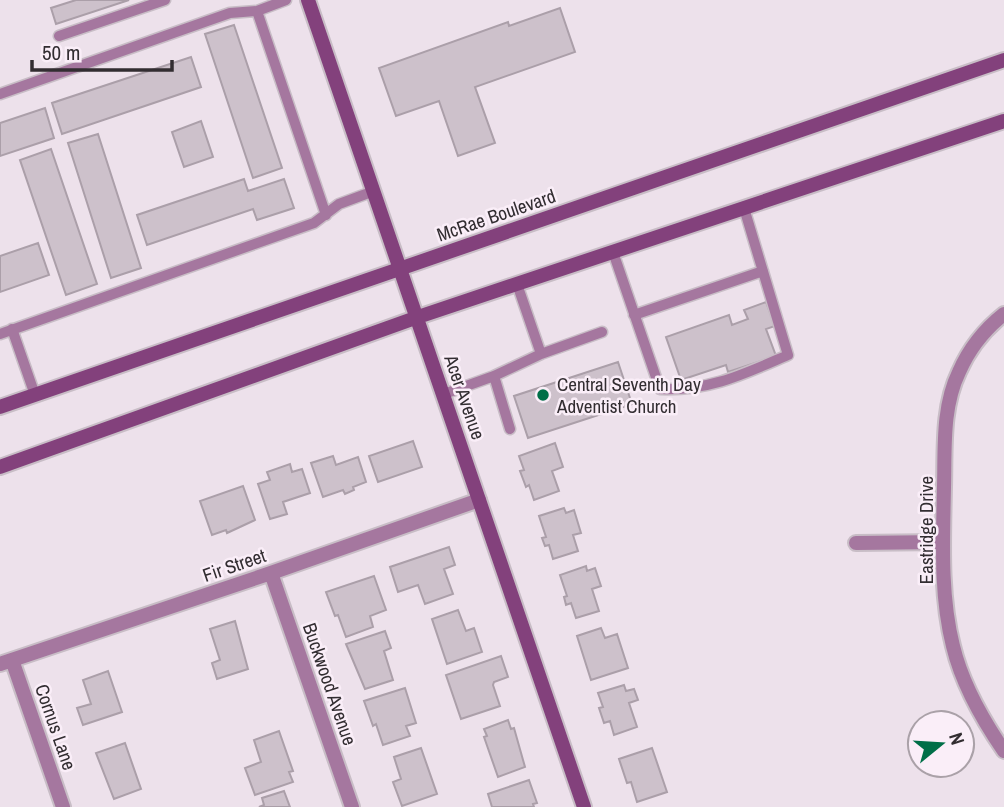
<svg xmlns="http://www.w3.org/2000/svg" width="1004" height="807" viewBox="0 0 1004 807" font-family="'Archivo Narrow',sans-serif">
<rect width="100%" height="100%" fill="#ede1eb"/>
<path fill="#cdc1cb" stroke="#ab9fa9" stroke-width="2" d="M76 0H129L56 24 51 8Z
M560 8 575 52 475 87 495 143 458 156 439 101 396 116 379 68 508 22 509 26Z
M234 25 282 168 253 178 205 34Z
M191 57 201 87 62 134 52 103Z
M45 108 54 138 0 156V123Z
M201 121 213 157 184 167 172 132Z
M98 134 141 268 111 278 68 143Z
M51 149 97 284 66 295 20 160Z
M244 179 248 191 284 179 294 208 257 220 253 209 147 245 137 215Z
M38 243 49 275 0 292V256Z
M766 302 775 326 766 329 776 356 728 372 726 365 681 380 666 337 729 315 732 325 748 319 744 310Z
M618 362 632 404 528 438 514 396Z
M413 441 422 467 378 482 369 456Z
M555 443 563 467 552 471 559 491 534 500 529 485 526 487 520 471 524 470 519 456Z
M333 456 336 465 358 457 366 482 353 487 354 490 345 494 343 490 323 497 311 463Z
M290 464 292 472 302 469 310 493 283 502 287 514 270 519 258 484 270 480 267 472Z
M243 486 255 520 227 533 226 530 212 535 200 501Z
M564 508 566 513 574 510 581 533 573 535 578 551 553 559 549 545 545 546 542 538 546 537 539 516Z
M449 547 455 565 444 569 453 594 425 604 418 585 398 592 390 567Z
M586 566 587 571 595 568 601 586 592 589 599 611 576 618 571 603 566 605 564 597 567 596 560 575Z
M374 576 386 610 370 616 373 627 346 637 338 615 335 616 326 592Z
M458 610 466 631 474 628 482 652 447 664 432 619Z
M235 621 248 669 217 679 212 663 220 660 210 629Z
M601 628 605 638 617 634 628 668 591 680 577 636Z
M385 631 391 648 384 651 393 680 365 689 346 644Z
M501 656 508 677 494 682 493 685 500 706 461 719 446 675Z
M108 671 122 712 83 725 77 708 91 704 83 680Z
M624 685 626 691 634 689 638 700 629 703 637 727 614 735 610 721 604 723 599 708 603 707 598 693Z
M405 688 416 723 406 726 410 736 383 745 376 724 373 726 364 701Z
M508 720 511 729 514 728 525 767 498 777 484 737 487 736 484 729Z
M279 731 293 771 289 772 293 782 255 795 245 768 261 762 254 740Z
M125 743 141 789 114 799 96 753Z
M421 748 437 794 402 806 393 782 401 779 394 757Z
M652 748 667 792 637 802 631 782 627 783 619 759Z
M529 780 537 803 533 804 534 807H492L488 794Z
M284 791 290 807H259L264 805 262 798Z"/>
<g fill="none" stroke-linecap="round" stroke-linejoin="round">
<defs>
<path id="lane" d="M257 11 326 215
M59 36 165 0
M0 94 230 13 257 11 286 0
M613 252 660 389C710 391 744 374 788 355L744 208
M517 284 541 354 602 332
M634 315 763 271
M12 329 35 395
M0 334 314 223 339 204 374 191
M494 376 510 429
M444 394 494 376 541 354"/>
<path id="street" d="M1004 314C985 329 969 349 959 372 942 407 945 449 944 487 943 539 940 595 953 646 962 684 982 719 1004 751
M856 543 943 542
M271 573 352 807
M12 660 63 807
M0 664 271 573 479 500"/>
<path id="secondary" d="M308 0 584 807
M0 407 1004 60
M0 467 418 317 1004 121"/>
</defs>
<use href="#lane" stroke="#c8bdc6" stroke-width="13"/>
<use href="#street" stroke="#c8bdc6" stroke-width="18"/>
<use href="#secondary" stroke="#c8bdc6" stroke-width="18"/>
<use href="#lane" stroke="#a5779f" stroke-width="10"/>
<use href="#street" stroke="#a5779f" stroke-width="14"/>
<use href="#secondary" stroke="#83417c" stroke-width="14"/>
</g>
<circle fill="#006f48" stroke="#faeef8" stroke-width="2.5" cx="543" cy="395" r="7"/>
<g text-anchor="middle" dominant-baseline="central" stroke-width="5" stroke-linejoin="round" paint-order="stroke">
<g font-size="19" fill="#322d31" stroke="#faeef8">
<text transform="translate(496 215) rotate(-19)">McRae Boulevard</text>
<text transform="translate(465 397) rotate(71)">Acer Avenue</text>
<text transform="translate(926 530) rotate(-90)">Eastridge Drive</text>
<text transform="translate(234 565) rotate(-19)">Fir Street</text>
<text transform="translate(330 684) rotate(71)">Buckwood Avenue</text>
<text transform="translate(56 727) rotate(71)">Cornus Lane</text>
</g>
<g font-size="19" fill="#322d31" stroke="#faeef8" text-anchor="start">
<text x="557" y="384">Central Seventh Day<tspan x="557" dy="22">Adventist Church</tspan></text>
</g>
</g>
<g transform="translate(941 744) rotate(72)"><circle r="33" fill="#faeef8" stroke="#aaa1a8" stroke-width="2"/>
<path d="M0-5L12 26L0 18L-12 26Z" fill="#006f48"/>
<text y="-10" font-size="19" font-weight="bold" text-anchor="middle" fill="#322d31">N</text>
</g>
<path d="M32 60v10h140v-10" fill="none" stroke="#322d31" stroke-width="3.5"/>
<text x="42" y="60" font-size="21" fill="#322d31" stroke="#faeef8" stroke-width="5" paint-order="stroke">50 m</text>
</svg>
